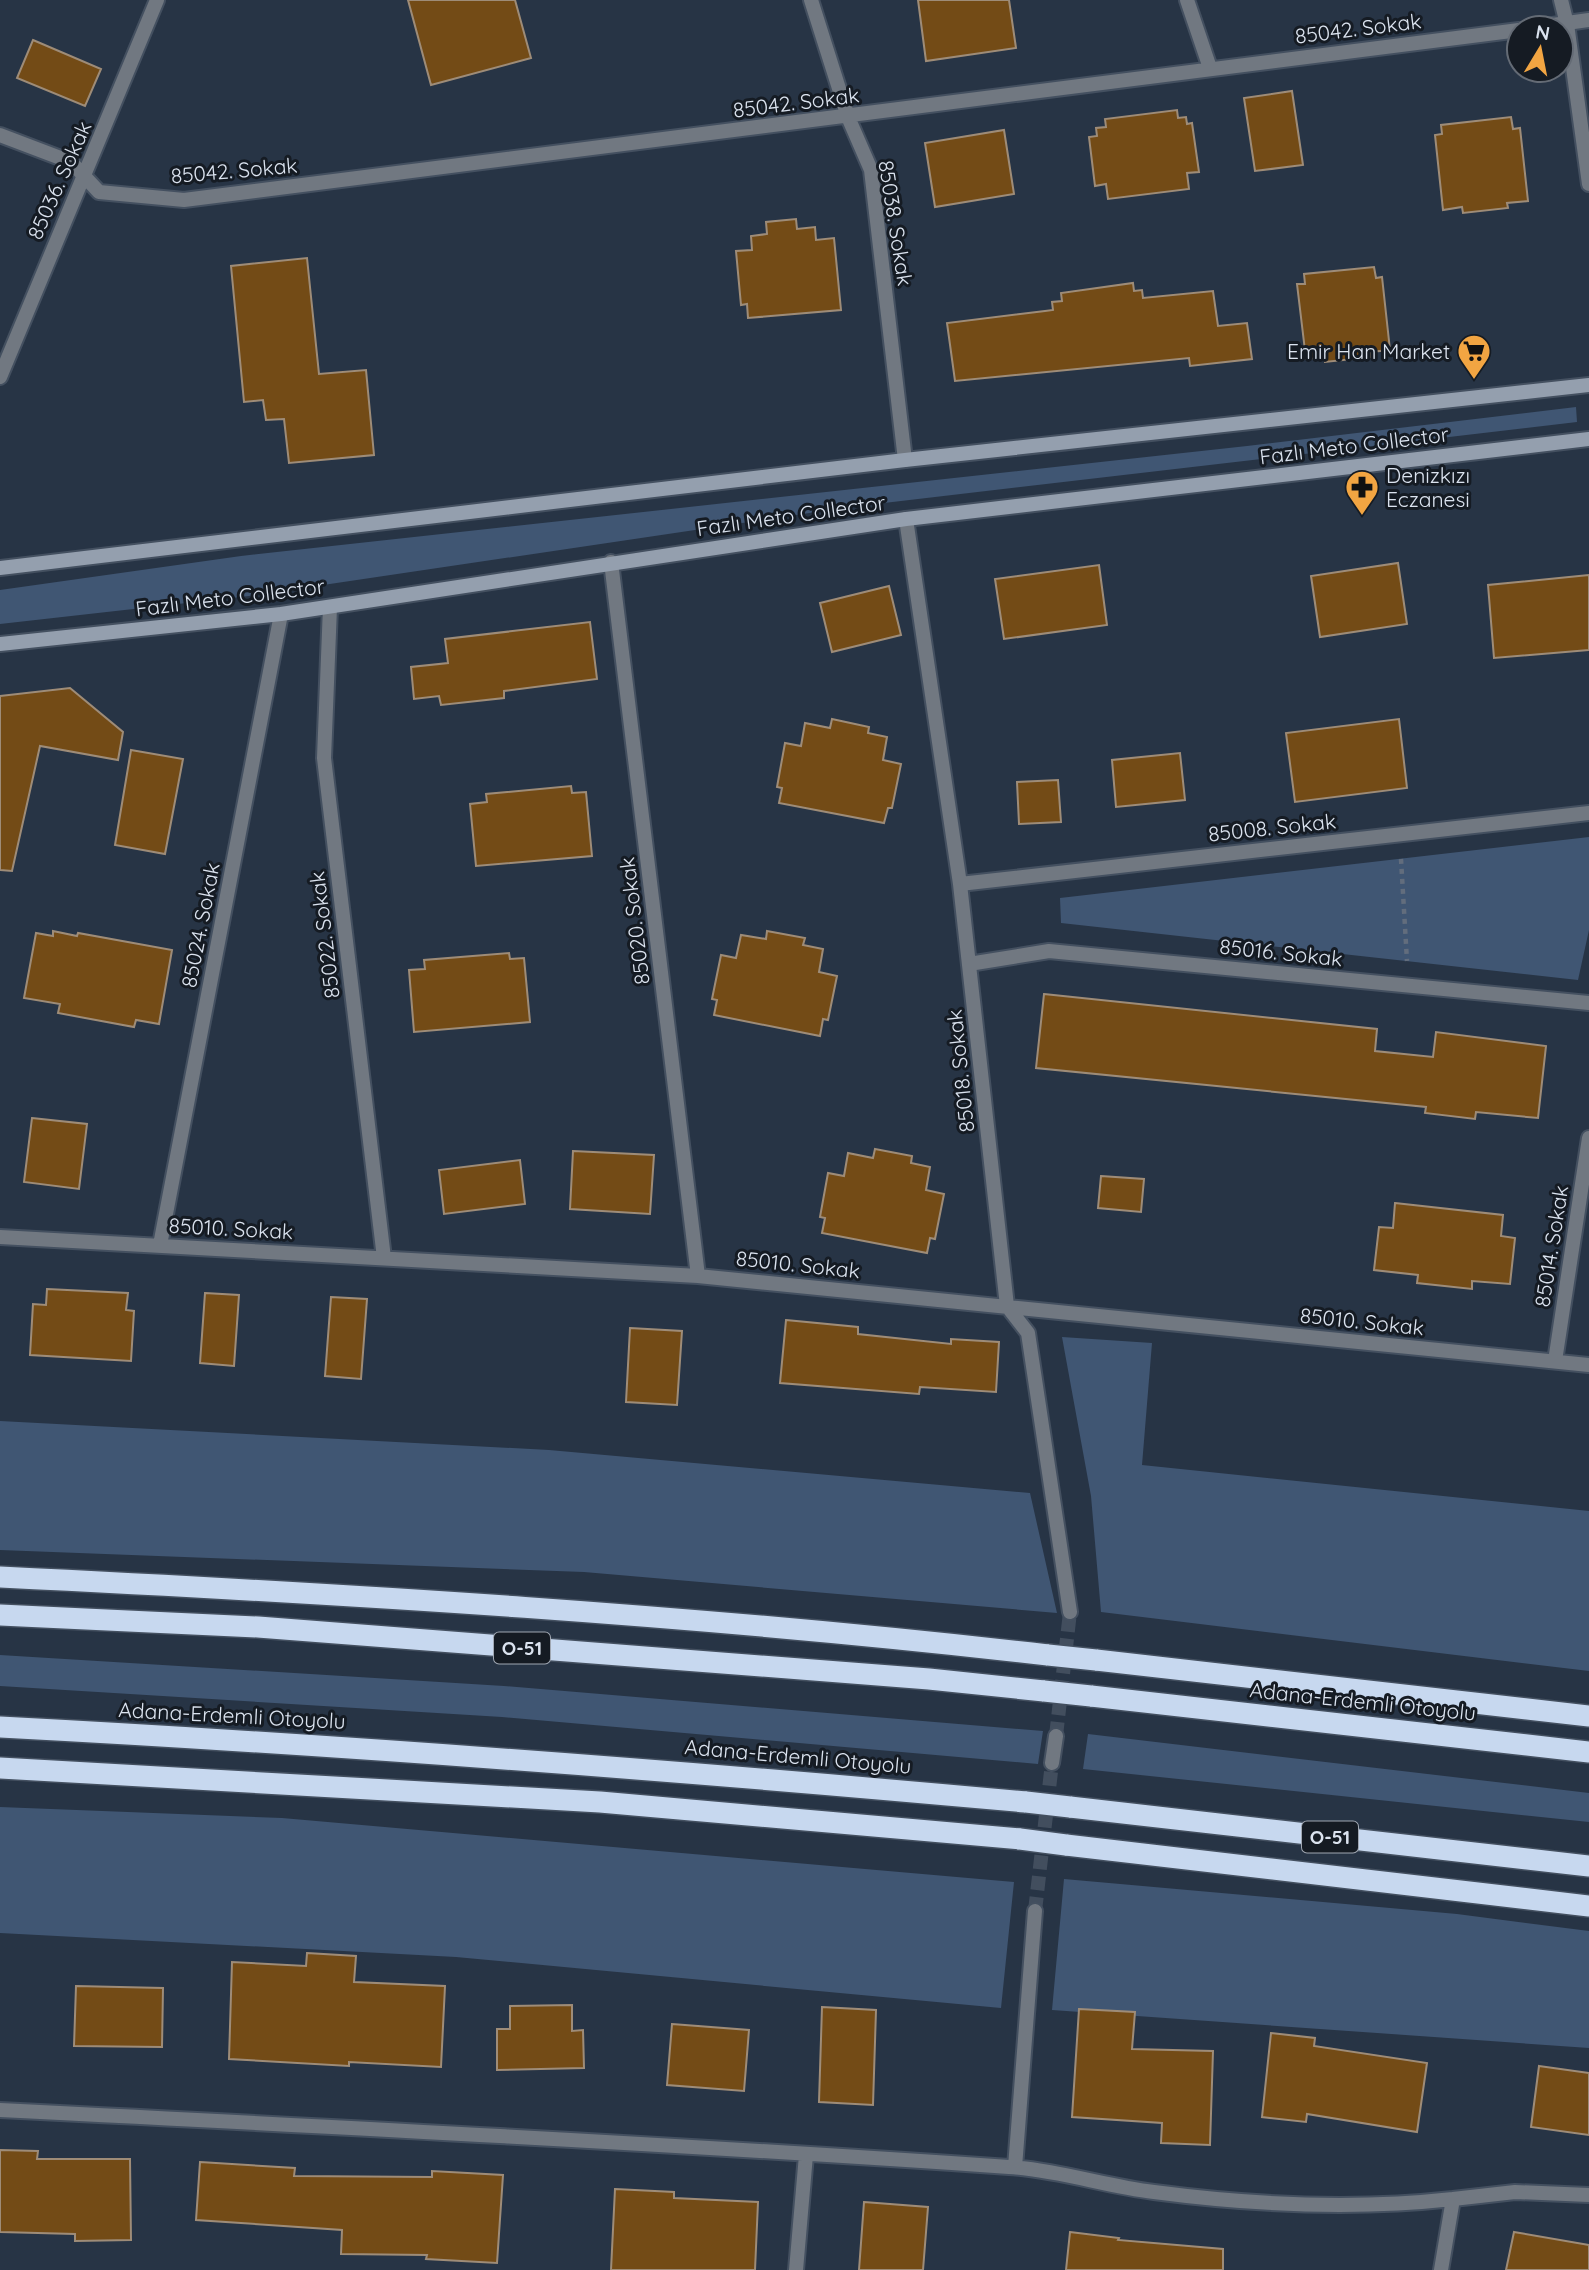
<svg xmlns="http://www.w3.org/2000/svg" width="1589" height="2270" viewBox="0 0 1589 2270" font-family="Quicksand,sans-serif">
<rect width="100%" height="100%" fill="#273445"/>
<path fill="#405673" d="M1576 407 1577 422 850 507 249 596 0 624V590L241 556 1247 446Z
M1589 837V930L1578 980 1061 923 1060 898Z
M1062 1337 1152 1343 1142 1465 1589 1511V1671L1101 1612 1091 1496Z
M0 1421 549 1450 1030 1493 1057 1613 584 1572 0 1550Z
M0 1655 504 1686 1043 1731 1038 1764 502 1717 0 1686Z
M1088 1734 1589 1793V1822L1083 1769Z
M0 1807 282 1818 1014 1882 1001 2008 456 1957 0 1933Z
M1064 1879 1457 1914 1589 1931V2048L1052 2010Z"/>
<path fill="#734b16" stroke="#9e8c78" stroke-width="2" d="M408 0H515L531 58 431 85Z
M918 0H1009L1016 48 926 61Z
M33 40 101 69 85 106 17 78Z
M1292 91 1303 165 1255 171 1244 98Z
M1177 110 1178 118 1186 117 1187 124 1192 123 1199 172 1187 173 1189 189 1108 199 1106 184 1095 186 1089 137 1097 136 1096 128 1106 127 1105 119Z
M1511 117 1513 129 1520 128 1528 201 1507 203 1508 208 1463 213 1462 207 1443 210 1435 135 1442 134 1441 125Z
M1004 130 1014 194 935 207 925 143Z
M796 219 797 229 815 227 816 240 834 238 841 310 748 318 747 304 741 305 736 251 752 250 751 236 767 234 766 222Z
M307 258 319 374 366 370 374 455 289 463 284 419 266 420 263 400 244 402 231 266Z
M1374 267 1376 278 1382 277 1390 350 1370 352 1371 357 1325 362V357L1306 359 1297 284H1305L1304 274Z
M1133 283 1134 291 1142 290 1143 298 1213 291 1218 326 1247 323 1252 359 1190 366 1189 358 955 381 947 323 1045 311 1053 310 1052 302 1062 301 1061 293Z
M1398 563 1407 624 1320 637 1311 576Z
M1099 565 1107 625 1004 639 995 579Z
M1589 575V650L1494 658 1488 585Z
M889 586 901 635 832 652 820 603Z
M590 622 597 679 504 691V698L441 705 439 696 414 699 411 667 448 663 445 639Z
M70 688 123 732 118 760 40 746 12 871 0 870V696Z
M832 719 869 727 868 733 887 737 883 760 901 764 892 808H888L884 823 779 803 782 788 777 787 785 743 801 746 805 723 830 728Z
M1399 719 1407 788 1295 802 1286 733Z
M131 750 183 759 165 854 115 845Z
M1180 753 1185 800 1116 807 1112 760Z
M1058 780 1061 822 1019 824 1017 782Z
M571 786 572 793 586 792 592 856 476 866 470 804 487 802 486 794Z
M53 931 77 936 78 933 172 950 159 1024 136 1020 134 1027 58 1013 60 1004 24 998 36 933 53 936Z
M767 931 805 938 803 945 823 949 819 972 837 976 828 1020 823 1019 820 1036 714 1015 717 1000 712 999 721 955 736 958 741 935 766 939Z
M509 953 510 959 524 958 530 1022 414 1032 409 970 425 969 424 960Z
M1044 994 1377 1029 1375 1051 1433 1057 1436 1032 1546 1046 1538 1118 1476 1112 1475 1119 1425 1113 1426 1107 1036 1068Z
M32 1118 87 1124 79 1189 24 1182Z
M875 1149 912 1156 911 1163 930 1167 926 1190 944 1194 935 1239 930 1238 927 1253 822 1233 825 1218 820 1217 828 1173 844 1176 848 1153 873 1158Z
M573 1151 654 1155 650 1214 570 1209Z
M520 1160 525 1204 444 1214 439 1170Z
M1101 1176 1144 1179 1141 1212 1098 1208Z
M1395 1203 1503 1215 1501 1236 1515 1238 1510 1284 1472 1281V1289L1417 1283 1418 1275 1374 1270 1379 1227 1393 1228Z
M47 1289 128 1293 126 1310 134 1311 131 1361 30 1355 33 1304 46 1305Z
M205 1293 239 1295 234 1366 200 1363Z
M331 1297 367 1299 361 1379 325 1376Z
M786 1320 858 1327V1334L951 1344V1339L999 1342 996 1392 920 1387 919 1394 780 1383Z
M630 1328 682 1331 677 1405 626 1402Z
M307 1953 356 1956 354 1982 445 1986 441 2067 349 2062V2066L229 2059 232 1962 306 1966Z
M76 1986 163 1988 162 2047 74 2046Z
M572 2005V2031L583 2030 584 2068 497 2070V2029H510V2006Z
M822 2007 876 2010 873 2105 819 2102Z
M1079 2009 1135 2012 1132 2049 1213 2051 1210 2145 1161 2143 1162 2123 1072 2117Z
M672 2024 749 2030 744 2091 667 2085Z
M1271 2033 1315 2038 1314 2046 1427 2063 1417 2132 1307 2114 1306 2122 1262 2117Z
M1539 2066 1589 2073V2135L1531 2127Z
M0 2150 38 2151 37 2159H130L131 2240 75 2241V2234L0 2232Z
M200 2162 295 2168 294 2176 432 2177V2171L503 2175 497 2263 426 2259 427 2255 341 2254 342 2230 196 2220Z
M615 2189 674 2192V2198L758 2202 755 2270H611Z
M864 2202 928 2207 923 2270H859Z
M1070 2232 1119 2238 1118 2240 1223 2249V2270H1066Z
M1514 2232 1589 2245V2270H1506Z"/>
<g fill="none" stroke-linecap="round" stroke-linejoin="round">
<path stroke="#424e5e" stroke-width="14" stroke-dasharray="14 7" stroke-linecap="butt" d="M1056 1736 1070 1612
M1035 1911 1052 1763"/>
<defs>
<path id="minor" d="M811 0 848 117 871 170 905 460
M1187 0 1210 68
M1561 0 1567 24 1589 184
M1531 28 1589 20
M0 135 71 162 99 192 184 200 1519 30
M0 377 157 0
M906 519 960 884 1007 1306 1028 1333 1070 1612
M611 562 698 1276
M330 607 324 758 384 1258
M960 884 1589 813
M969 964 1049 951 1589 1003
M0 1237 698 1276 1589 1365
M160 1245 281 614
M1555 1361 1589 1138
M1052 1763 1056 1736
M0 2110C337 2127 673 2144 1009 2167 1058 2170 1105 2186 1154 2192 1253 2205 1353 2210 1453 2199L1441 2270
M1015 2167 1035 1911
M1453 2199 1515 2192 1589 2195
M796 2270 806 2155"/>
<path id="secondary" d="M0 568 905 460 1589 385
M0 644 281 614 906 519 1589 439"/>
<path id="motorway" d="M0 1577C350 1594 700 1615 1048 1655
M0 1615 258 1627 929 1679 1044 1691
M1096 1660 1589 1716
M1091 1696 1589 1752
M0 1727C343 1745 684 1771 1026 1802
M0 1768 600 1802 1020 1839
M1070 1807 1589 1866
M1066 1845 1589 1906"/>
</defs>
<use href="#minor" stroke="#445060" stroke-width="18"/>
<use href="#secondary" stroke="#445060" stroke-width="18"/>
<use href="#motorway" stroke="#445060" stroke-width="24"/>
<path stroke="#626d7d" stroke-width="4.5" stroke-dasharray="5 5" stroke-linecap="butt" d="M1401 859 1407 961"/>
<use href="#minor" stroke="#717881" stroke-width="14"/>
<use href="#secondary" stroke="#949fae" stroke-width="14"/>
<use href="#motorway" stroke="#c7d8ef" stroke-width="21"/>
<defs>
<path id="motorway-bridge" d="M1048 1655 1096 1660
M1044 1691 1091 1696
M1026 1802 1070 1807
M1020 1839 1066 1845"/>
</defs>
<use href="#motorway-bridge" stroke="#445060" stroke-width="24" stroke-linecap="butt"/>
<use href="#motorway-bridge" stroke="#c7d8ef" stroke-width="21"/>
</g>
<defs>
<symbol id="supermarket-pin" viewBox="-11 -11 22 30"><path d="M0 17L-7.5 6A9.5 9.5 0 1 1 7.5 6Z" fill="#f2a542" stroke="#151b23"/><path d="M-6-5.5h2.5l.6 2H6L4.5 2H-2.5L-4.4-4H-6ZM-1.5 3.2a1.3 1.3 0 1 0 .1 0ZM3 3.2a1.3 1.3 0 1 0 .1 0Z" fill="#111"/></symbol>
<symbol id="pharmacy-pin" viewBox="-11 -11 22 30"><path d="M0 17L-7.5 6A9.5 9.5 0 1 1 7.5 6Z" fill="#f2a542" stroke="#151b23"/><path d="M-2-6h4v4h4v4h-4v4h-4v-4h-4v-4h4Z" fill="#111"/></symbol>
</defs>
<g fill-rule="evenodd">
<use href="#supermarket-pin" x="1455" y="332" width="38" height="52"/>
<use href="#pharmacy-pin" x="1343" y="468" width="38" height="52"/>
</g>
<g text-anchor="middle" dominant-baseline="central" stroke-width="6" stroke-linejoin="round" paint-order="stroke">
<g fill="#151b23" stroke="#a0a7b2" stroke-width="2">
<rect x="494" y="1632.5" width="56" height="31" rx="5"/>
<rect x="1302" y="1821.5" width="56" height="31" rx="5"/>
</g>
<g font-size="19" font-weight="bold" fill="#dbe3ef">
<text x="522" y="1648">O-51</text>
<text x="1330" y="1837">O-51</text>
</g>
<g font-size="21" fill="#dbe3ef" stroke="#151b23">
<text transform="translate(1358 28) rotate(-7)">85042. Sokak</text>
<text transform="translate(796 102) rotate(-7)">85042. Sokak</text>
<text transform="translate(234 170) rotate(-5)">85042. Sokak</text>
<text transform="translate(59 180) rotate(-66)">85036. Sokak</text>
<text transform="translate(896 223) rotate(81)">85038. Sokak</text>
<text transform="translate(1354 445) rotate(-7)">Fazlı Meto Collector</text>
<text transform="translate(791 515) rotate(-8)">Fazlı Meto Collector</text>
<text transform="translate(230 597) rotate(-7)">Fazlı Meto Collector</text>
<text transform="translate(1272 827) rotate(-6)">85008. Sokak</text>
<text transform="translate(634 921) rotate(-97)">85020. Sokak</text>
<text transform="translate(200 925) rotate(-79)">85024. Sokak</text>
<text transform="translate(324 935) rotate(-97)">85022. Sokak</text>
<text transform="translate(1281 952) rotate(6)">85016. Sokak</text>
<text transform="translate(960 1071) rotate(-96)">85018. Sokak</text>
<text transform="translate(231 1228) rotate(3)">85010. Sokak</text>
<text transform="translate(1551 1246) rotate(-81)">85014. Sokak</text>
<text transform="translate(798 1264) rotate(6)">85010. Sokak</text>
<text transform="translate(1362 1321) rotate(6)">85010. Sokak</text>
<text transform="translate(1363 1701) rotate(6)">Adana-Erdemli Otoyolu</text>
<text transform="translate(232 1715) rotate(3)">Adana-Erdemli Otoyolu</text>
<text transform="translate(798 1756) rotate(5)">Adana-Erdemli Otoyolu</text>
</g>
<g font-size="21" fill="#dbe3ef" stroke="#151b23" text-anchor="end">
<text x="1450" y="351">Emir Han Market</text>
<text x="1386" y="475" text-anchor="start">Denizkızı<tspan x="1386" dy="24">Eczanesi</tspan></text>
</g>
</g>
<g transform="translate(1540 49) rotate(10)"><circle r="33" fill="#151b23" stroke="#646b75" stroke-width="2"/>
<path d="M0-5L12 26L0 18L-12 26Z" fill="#f2a542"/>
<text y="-10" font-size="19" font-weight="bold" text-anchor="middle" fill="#dbe3ef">N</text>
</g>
</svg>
